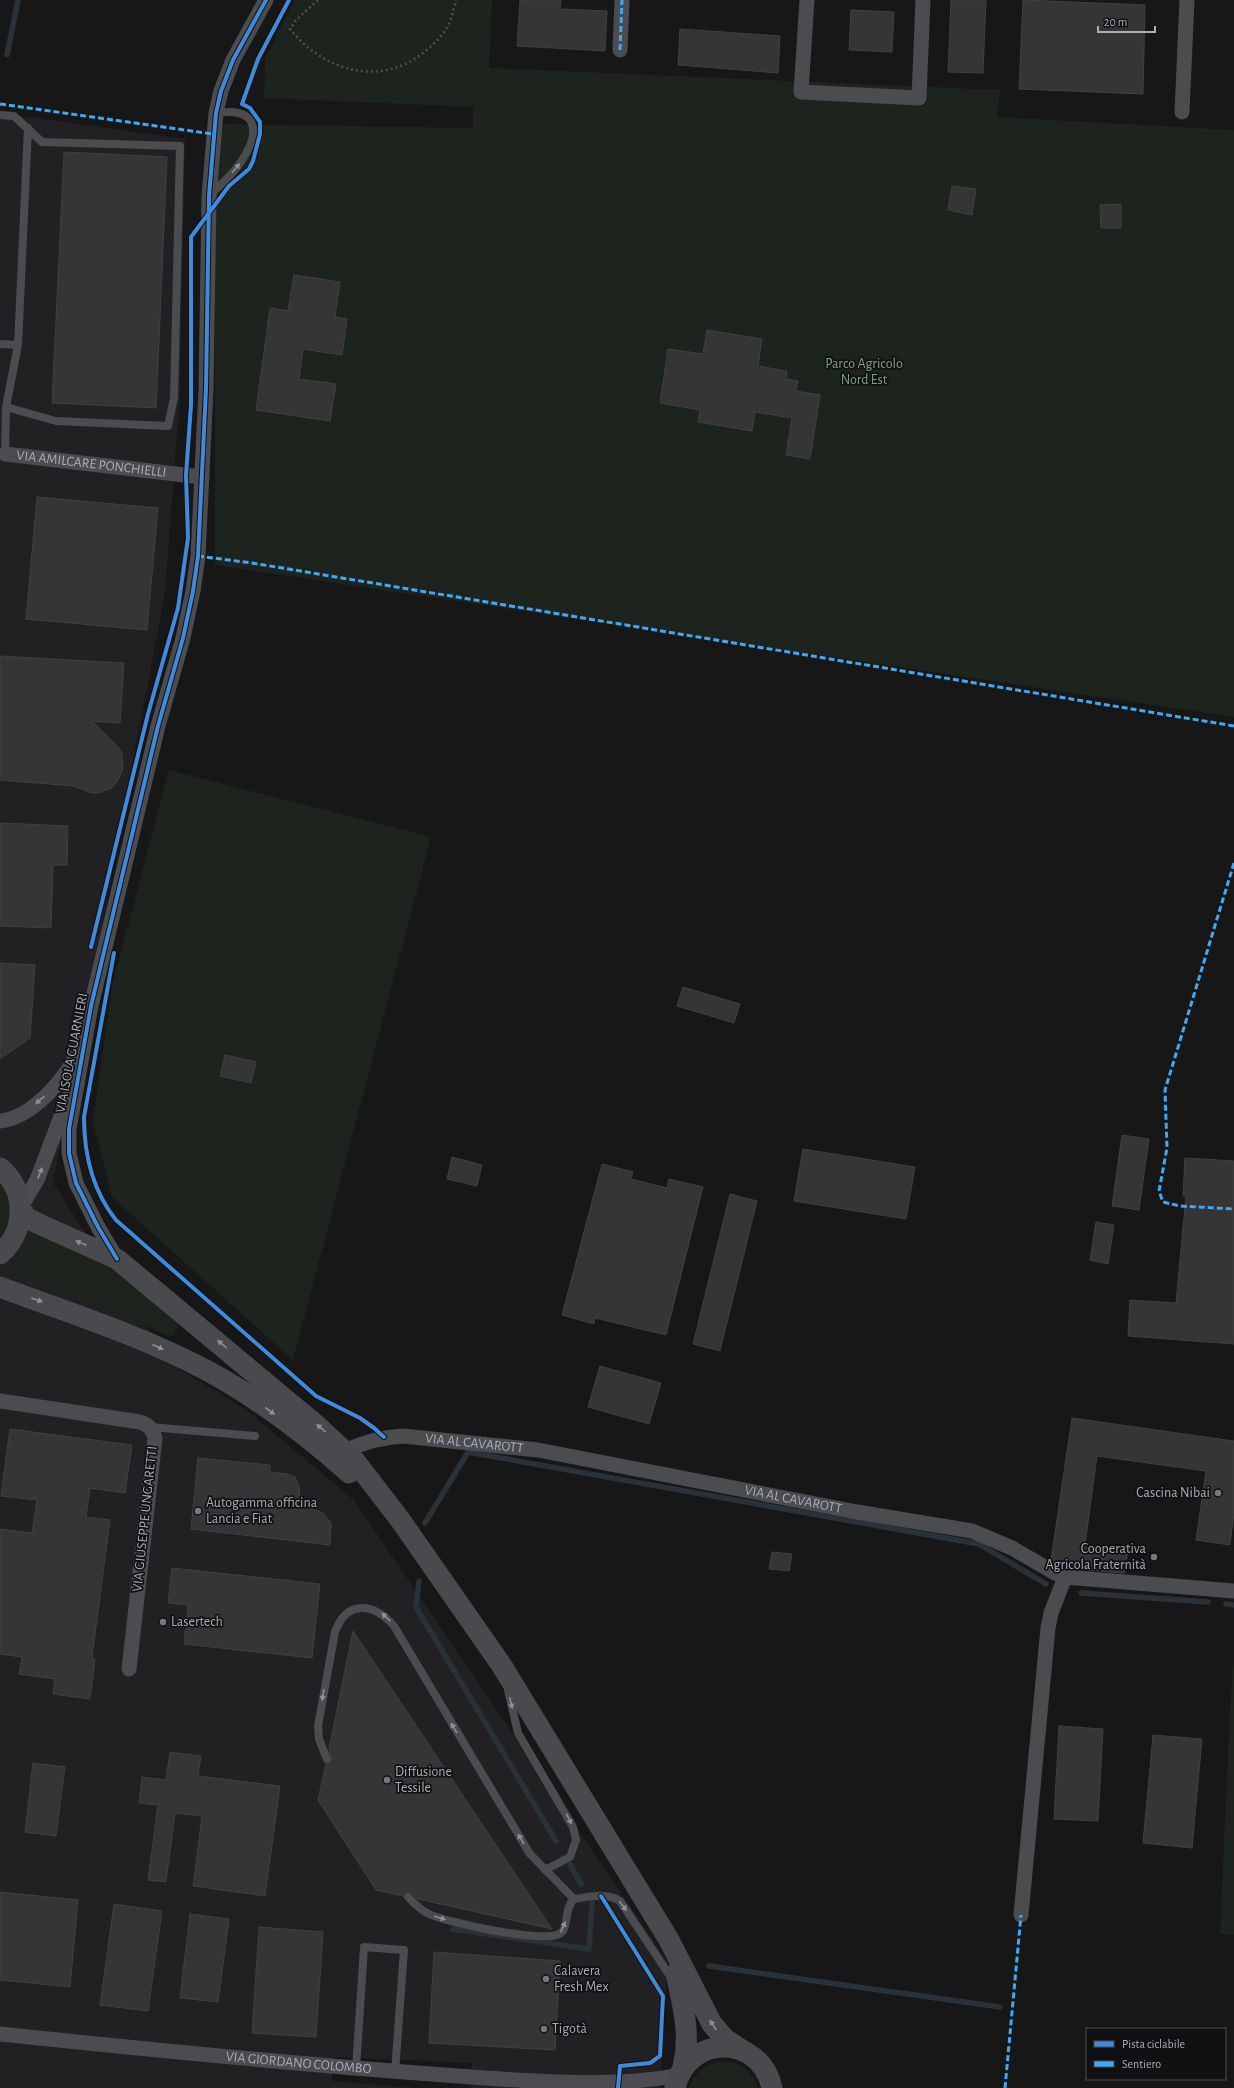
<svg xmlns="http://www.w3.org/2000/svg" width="1234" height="2088" viewBox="0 0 1234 2088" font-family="'Alegreya Sans',sans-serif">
<rect width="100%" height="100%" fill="#171717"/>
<path fill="#212123" d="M0 113 185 139 180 394 165 593 53 1183 171 1364 245 1409 354 1500 668 1962 660 2088H471L472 2063 334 2057 332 2081 413 2088H0Z"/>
<path fill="#1d241e" d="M294 0H492L489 68 1000 90 997 117 1234 130V717L215 565V124L473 128V107L264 98 265 59Z
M169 770 431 837 293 1360 112 1197 93 1122 112 986Z
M0 1181C15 1201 12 1220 0 1240Z
M38 1209 65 1228 178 1322 177 1331 173 1336 166 1335 110 1309 19 1275Z
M1234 1659V1935L1220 1934 1230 1708Z
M726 2061C742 2063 753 2072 758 2088H689C695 2071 708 2062 726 2061Z"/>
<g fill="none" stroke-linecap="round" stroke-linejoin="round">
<path stroke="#2a3239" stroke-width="5.5" d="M7 55 18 0
M425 1523 468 1452 979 1544 1046 1584
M419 1581 416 1607 556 1841
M1081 1593 1208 1602
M1226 1604 1234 1605
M570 1865 581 1884
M453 1929 589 1949 592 1903
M709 1966 1000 2007"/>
</g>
<path fill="#353536" stroke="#3f4043" d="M520 0H561L560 9 607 11 605 51 517 46Z
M951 0H986L983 73 948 72Z
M1023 0 1145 5 1143 94 1019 89Z
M851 10 894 12 892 52 849 50Z
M680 29 780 36 778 73 678 65Z
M64 152 167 157 156 408 52 403Z
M952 186 976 189 972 215 948 210Z
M1121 204V228H1101L1100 205Z
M294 275 340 282 335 317 347 319 342 355 303 349 299 379 336 384 330 421 256 410 270 308 288 311Z
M707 330 762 339 758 366 787 371 786 379 798 381 796 391 820 395 810 459 786 455 792 418 755 412 752 431 698 422 700 410 660 403 668 349 703 354Z
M37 497 158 508 147 630 26 619Z
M0 656 124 663 120 723 92 721 118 747 122 754 123 769 117 782 112 788 98 793H91L74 786 0 780Z
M0 823 68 826 67 865H53L51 928 0 926Z
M0 963 35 965 30 1038 0 1059Z
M683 987 740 1004 734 1023 677 1006Z
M225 1055 256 1062 251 1083 220 1076Z
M1122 1135 1149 1139 1139 1210 1112 1206Z
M803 1149 915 1167 906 1219 794 1201Z
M452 1157 482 1165 477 1186 447 1179Z
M1185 1158 1234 1161V1344L1128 1336 1130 1300 1176 1303 1186 1196H1183Z
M602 1164 633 1172 631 1179 667 1188 669 1179 703 1187 666 1335 595 1318 594 1324 562 1315Z
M730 1194 757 1201 720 1351 693 1344Z
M1096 1222 1114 1225 1108 1264 1090 1260Z
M600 1366 661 1383 649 1424 588 1407Z
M1072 1418 1234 1441V1514L1230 1545 1196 1540 1206 1471 1097 1456 1085 1545 1128 1551 1124 1573 1066 1568 1051 1560Z
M10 1429 132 1445 125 1493 90 1488 86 1517 110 1520 92 1658 95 1659 90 1699 53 1694 55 1679 19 1674 22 1657 0 1654V1529L32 1533 37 1500 1 1496Z
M198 1458 270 1465V1472L287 1474 295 1477 299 1486 300 1499 306 1506 323 1513 331 1523 330 1545 191 1529Z
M772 1552 792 1554 789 1571 769 1569Z
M172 1568 320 1584 312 1658 184 1644 188 1605 168 1603Z
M353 1631 552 1929 418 1899 409 1892 403 1896 376 1890 318 1800 326 1764H329L332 1760 329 1749Z
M1059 1726 1103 1729 1098 1821 1054 1819Z
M1153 1735 1202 1739 1192 1848 1143 1843Z
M170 1752 201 1756 198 1776 280 1786 265 1896 193 1886 202 1816 175 1813 166 1882 148 1880 158 1805 139 1803 142 1777 166 1780Z
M33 1763 65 1767 56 1836 25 1832Z
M0 1892 78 1900 70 1987 0 1980Z
M114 1904 162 1911 148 2011 100 2005Z
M190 1914 229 1919 218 2002 180 1998Z
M259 1927 323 1932 316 2037 252 2033Z
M434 1952 560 1961 555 2050 429 2043Z"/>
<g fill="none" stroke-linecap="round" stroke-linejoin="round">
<path stroke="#4d4e52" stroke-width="2.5" stroke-dasharray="2 3" stroke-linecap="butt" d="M318 0 295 21 290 29C323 70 378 88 423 53 433 45 443 36 449 24 452 16 454 8 456 0"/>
<path stroke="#4b4c50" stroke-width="8" d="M0 115 14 116 42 142 180 146 174 398 168 426 56 421 6 407
M210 195C219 186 230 177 238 166 260 136 262 106 216 113
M0 344 18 345 6 407 5 454
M18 345 28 128
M150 1427 255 1436
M508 1690 518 1733 573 1827 576 1840 570 1857 545 1870
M327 1759 319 1739 318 1726 335 1632C347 1599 374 1603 394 1626L530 1854 574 1899
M408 1897C415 1904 420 1910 429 1914 448 1923 543 1943 559 1934 570 1929 563 1909 574 1899 589 1897 606 1892 620 1901L672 1979
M356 2069 364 1947 404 1950 395 2072"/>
<g stroke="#4b4c50" stroke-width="15">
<path d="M807 0 801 92 919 98 923 0"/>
<path d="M620 50 622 0"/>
<path d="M1182 112 1187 0"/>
<path id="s1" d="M5 454 202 477"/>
<path d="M0 1121C32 1118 67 1078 79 1049"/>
<path d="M21 1207 37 1180 68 1098"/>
<path d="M117 1259 98 1227 76 1183 69 1153V1129L91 1006 158 726 183 638 193 591 198 556 206 389 209 196 216 113 221 91 233 60 266 0"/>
<path d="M0 1401 140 1422C149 1425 152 1429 155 1438L129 1669"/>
<path id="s2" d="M345 1451C364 1442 382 1437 403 1436L538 1450 857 1512 972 1531 1012 1548 1055 1573 1065 1577 1234 1591"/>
<path d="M1021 1915 1048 1628 1051 1613 1065 1577"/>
<path id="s3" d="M0 2034C152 2050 305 2065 458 2076 523 2081 617 2088 679 2075"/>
</g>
<path stroke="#4a4a4e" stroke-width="21" d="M0 1168C27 1190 27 1231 0 1254
M21 1210 27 1218 37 1223 117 1259 314 1423 355 1461 401 1521 502 1666 669 1940 712 2024 725 2039 742 2050
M0 1287C69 1313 140 1335 206 1370 255 1396 308 1436 349 1473
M676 1973C683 2006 691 2034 683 2067
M675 2088C687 2034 760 2033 772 2088"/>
<path stroke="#3fa9f5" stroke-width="3" stroke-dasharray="6 3" stroke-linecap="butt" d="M620 50 622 0
M0 104 213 134
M198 556 252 563 1234 726
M1234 863 1165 1090 1167 1148 1159 1191 1163 1202 1180 1206 1234 1209
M1005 2088 1021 1915"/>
<defs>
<path id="cycleway" d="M91 947 148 714 178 608 188 538 186 475 191 405V237L229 186 249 169 253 161 260 134V122L250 108 242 104 258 59 289 0
M114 953 84 1117C84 1154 92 1190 116 1220L316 1396 360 1418 374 1428 384 1437
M117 1259 98 1227 76 1183 69 1153V1129L91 1006 158 726 183 638 193 591 198 556 206 389 209 196 216 113 221 91 233 60 266 0
M601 1896 663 1996 660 2056 650 2063 620 2066 618 2088"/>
</defs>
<use href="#cycleway" stroke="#111113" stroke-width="6"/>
<use href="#cycleway" stroke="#408adc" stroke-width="4"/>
</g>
<defs><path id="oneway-solid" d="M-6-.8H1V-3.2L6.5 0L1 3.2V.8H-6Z"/></defs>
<g fill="#8c9099">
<use href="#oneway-solid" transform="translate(236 168) rotate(-51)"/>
<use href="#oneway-solid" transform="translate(40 1100) rotate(139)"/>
<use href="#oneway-solid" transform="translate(40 1173) rotate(-69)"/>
<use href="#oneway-solid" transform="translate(386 1617) rotate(-137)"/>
<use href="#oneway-solid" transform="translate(323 1695) rotate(99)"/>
<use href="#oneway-solid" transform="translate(511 1703) rotate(77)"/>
<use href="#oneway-solid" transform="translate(454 1728) rotate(-121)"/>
<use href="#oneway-solid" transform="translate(569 1819) rotate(64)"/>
<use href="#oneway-solid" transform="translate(521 1839) rotate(-122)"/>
<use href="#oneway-solid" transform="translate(623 1906) rotate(53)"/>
<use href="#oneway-solid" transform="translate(440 1918) rotate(16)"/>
<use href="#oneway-solid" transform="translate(563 1927) rotate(-66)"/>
</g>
<g fill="#8c8f98">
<use href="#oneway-solid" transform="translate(81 1243) rotate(-158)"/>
<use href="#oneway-solid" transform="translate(37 1300) rotate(19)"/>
<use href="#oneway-solid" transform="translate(222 1344) rotate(-140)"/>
<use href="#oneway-solid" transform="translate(158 1347) rotate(25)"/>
<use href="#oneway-solid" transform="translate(270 1411) rotate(36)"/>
<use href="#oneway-solid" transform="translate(321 1428) rotate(-138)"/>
<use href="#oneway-solid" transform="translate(713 2025) rotate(-123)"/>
</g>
<g fill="#757880" stroke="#111113" stroke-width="1.5">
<circle cx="1218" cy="1493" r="4"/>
<circle cx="198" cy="1511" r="4"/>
<circle cx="1154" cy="1557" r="4"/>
<circle cx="163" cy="1622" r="4"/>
<circle cx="387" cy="1780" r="4"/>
<circle cx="546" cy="1979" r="4"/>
<circle cx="544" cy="2029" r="4"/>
</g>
<g text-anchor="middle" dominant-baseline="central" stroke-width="3.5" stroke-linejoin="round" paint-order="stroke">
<g font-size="14" fill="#7fa381" stroke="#111113">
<text x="864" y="364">Parco Agricolo<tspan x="864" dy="16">Nord Est</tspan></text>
</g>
<g font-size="14" fill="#a8adb8" stroke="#111113">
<text stroke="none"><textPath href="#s1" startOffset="87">VIA AMILCARE PONCHIELLI</textPath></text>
<text transform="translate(72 1053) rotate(-79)">VIA ISOLA GUARNIERI</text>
<text stroke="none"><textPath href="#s2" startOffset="132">VIA AL CAVAROTT</textPath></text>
<text stroke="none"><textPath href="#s2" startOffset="456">VIA AL CAVAROTT</textPath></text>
<text transform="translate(145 1519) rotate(-84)">VIA GIUSEPPE UNGARETTI</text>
<text stroke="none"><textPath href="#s3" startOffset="300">VIA GIORDANO COLOMBO</textPath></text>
</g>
<g font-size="14" fill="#a8adb8" stroke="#111113" text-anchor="start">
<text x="1210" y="1493" text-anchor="end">Cascina Nibai</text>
<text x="206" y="1503">Autogamma officina<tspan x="206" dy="16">Lancia e Fiat</tspan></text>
<text x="1146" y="1549" text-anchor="end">Cooperativa<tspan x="1146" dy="16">Agricola Fraternità</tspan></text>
<text x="171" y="1622">Lasertech</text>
<text x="395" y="1772">Diffusione<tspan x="395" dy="16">Tessile</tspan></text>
<text x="554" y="1971">Calavera<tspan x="554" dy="16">Fresh Mex</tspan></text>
<text x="552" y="2029">Tigotà</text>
</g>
</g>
<rect x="1086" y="2028" width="140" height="52" fill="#111113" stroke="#4d4f55"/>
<rect x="1094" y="2041" width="20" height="6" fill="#408adc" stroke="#4d4f55"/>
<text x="1122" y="2048" font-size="12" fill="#a8adb8">Pista ciclabile</text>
<rect x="1094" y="2061" width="20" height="6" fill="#3fa9f5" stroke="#4d4f55"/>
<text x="1122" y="2068" font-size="12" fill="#a8adb8">Sentiero</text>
<path d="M1098 26v6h57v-6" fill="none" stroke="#a8adb8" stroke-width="2"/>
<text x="1104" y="26" font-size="12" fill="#a8adb8" stroke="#111113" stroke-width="3" paint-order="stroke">20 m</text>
</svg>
